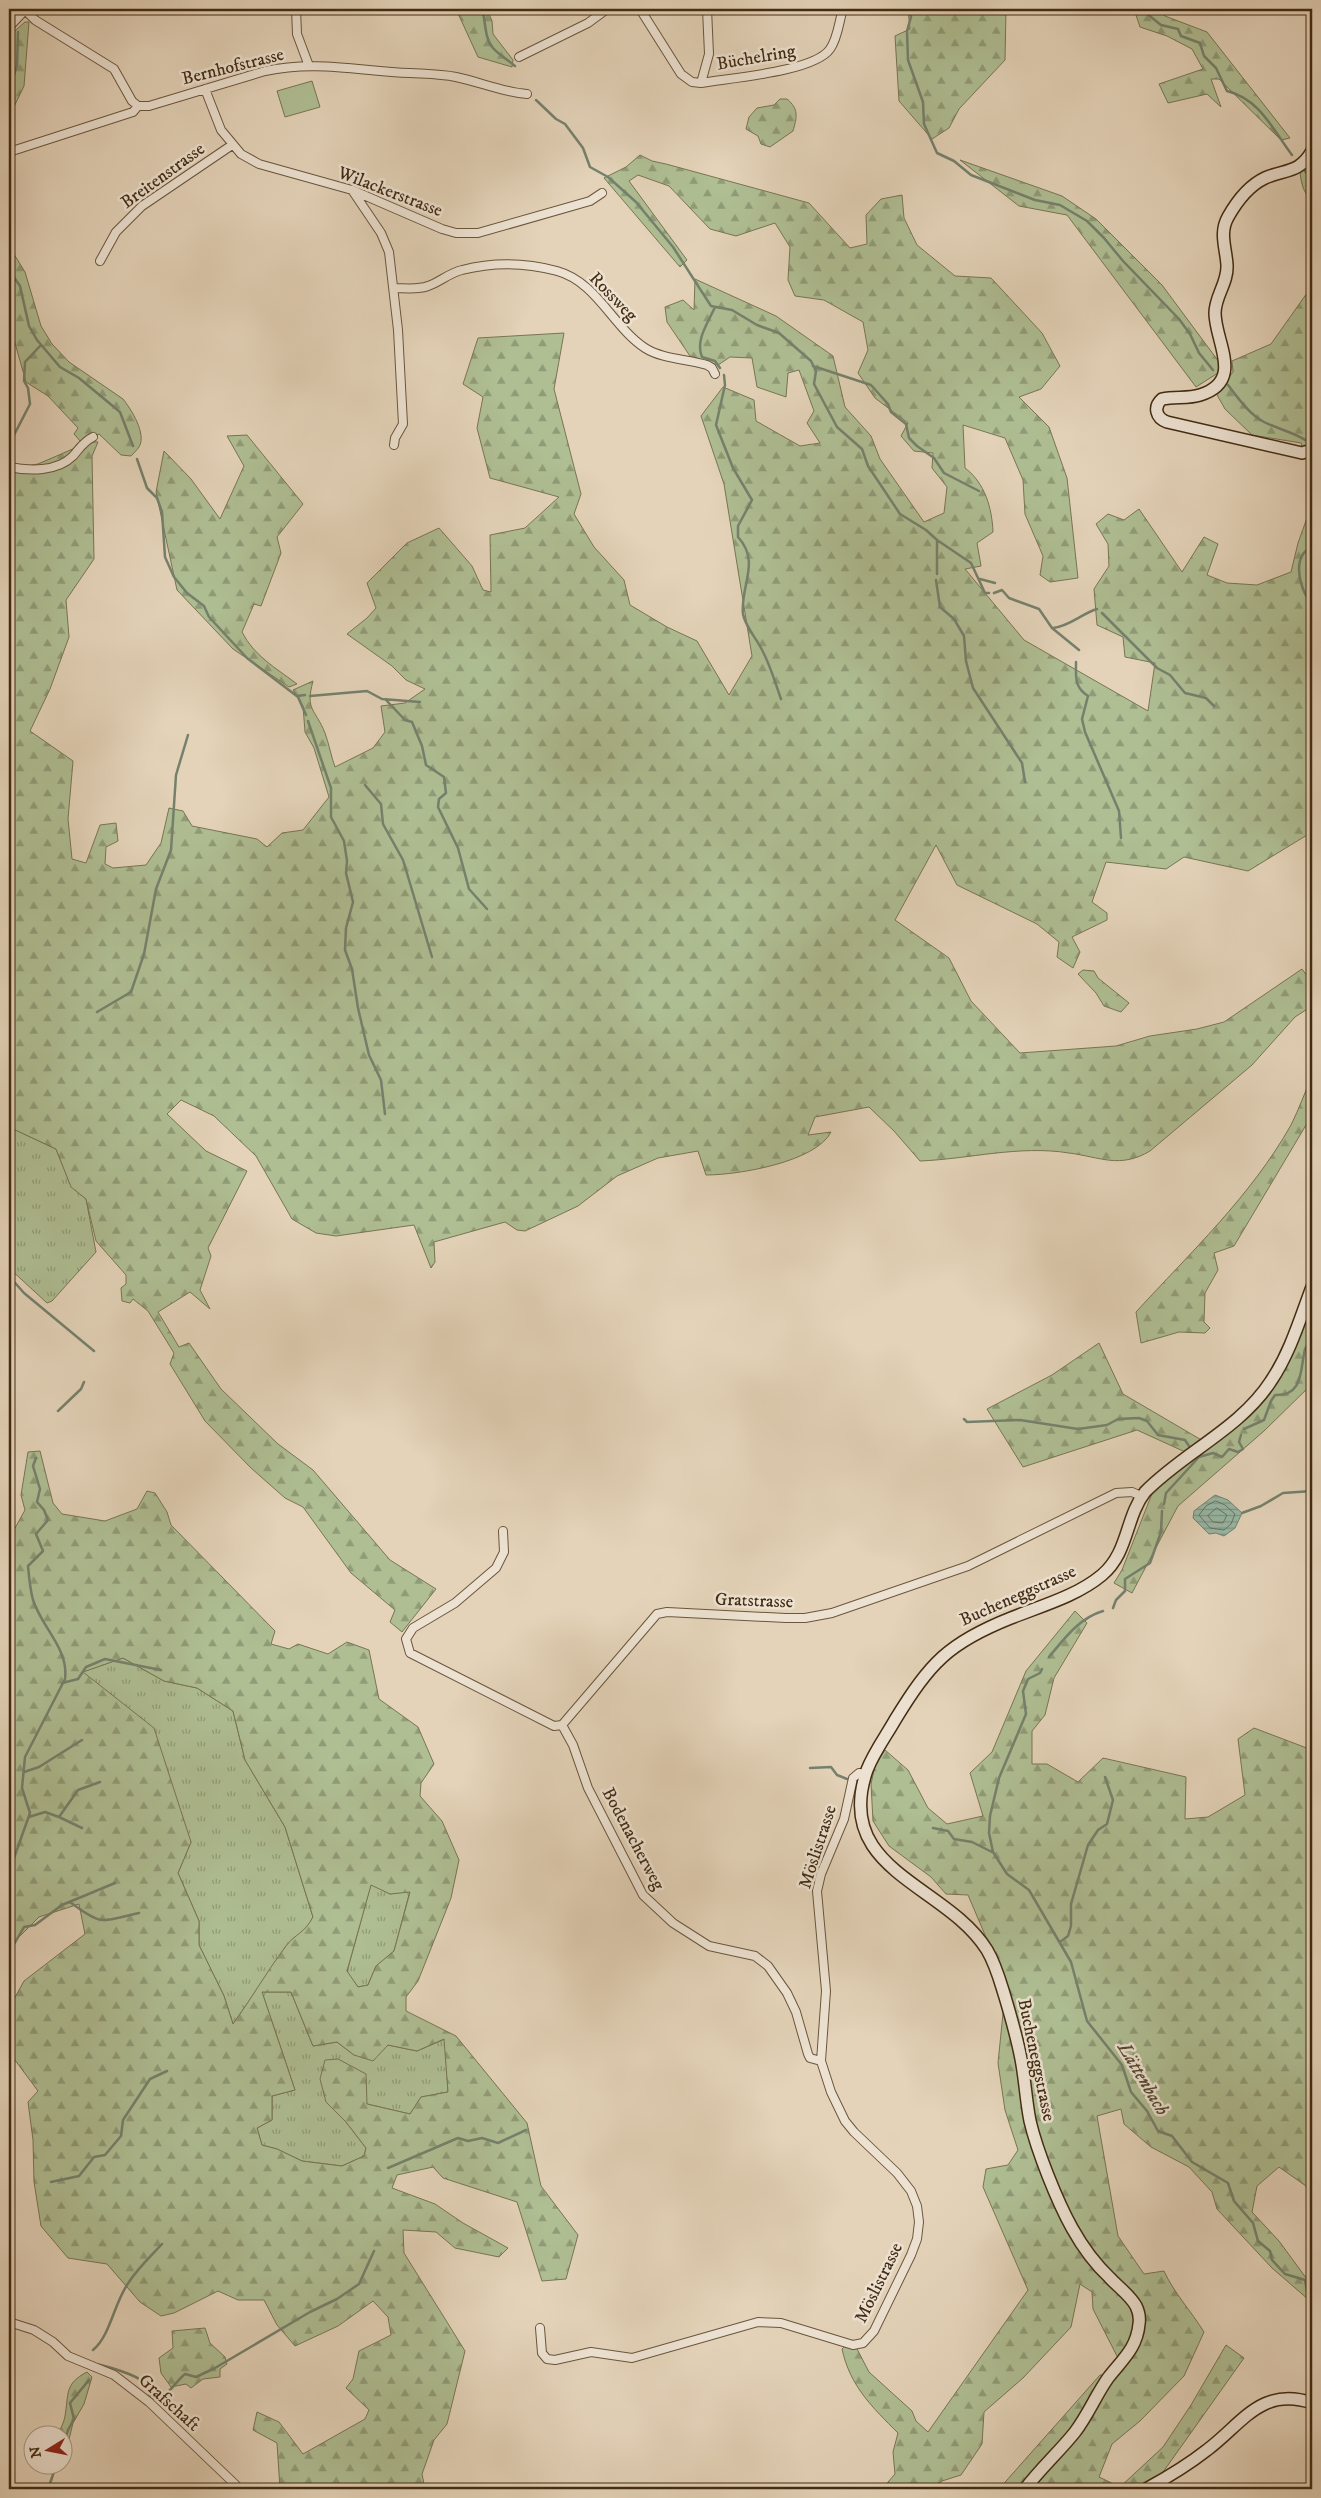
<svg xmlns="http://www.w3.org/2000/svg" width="1321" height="2498" viewBox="0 0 1321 2498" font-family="'IM FELL DW Pica',serif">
<defs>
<pattern id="grass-tufts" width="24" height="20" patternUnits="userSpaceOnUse" patternTransform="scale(1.25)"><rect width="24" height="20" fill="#afbe93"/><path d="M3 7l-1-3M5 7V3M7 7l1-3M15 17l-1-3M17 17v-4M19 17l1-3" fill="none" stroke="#909b77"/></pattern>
<pattern id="forest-firs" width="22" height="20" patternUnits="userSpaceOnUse" patternTransform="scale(1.25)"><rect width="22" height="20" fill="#afbe93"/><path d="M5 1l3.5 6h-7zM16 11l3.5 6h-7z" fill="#909b77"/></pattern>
<pattern id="water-rules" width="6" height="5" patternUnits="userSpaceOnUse" patternTransform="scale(1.25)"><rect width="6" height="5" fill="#97b9a9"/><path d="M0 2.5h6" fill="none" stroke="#7d9788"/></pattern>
</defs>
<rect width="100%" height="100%" fill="#e4d3b9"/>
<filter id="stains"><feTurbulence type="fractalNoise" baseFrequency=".004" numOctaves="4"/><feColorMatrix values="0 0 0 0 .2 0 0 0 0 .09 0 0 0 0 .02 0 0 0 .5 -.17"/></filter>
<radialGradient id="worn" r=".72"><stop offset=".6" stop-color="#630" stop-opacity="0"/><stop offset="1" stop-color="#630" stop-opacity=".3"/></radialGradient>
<path fill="url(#grass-tufts)" stroke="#787553" d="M9 1127 56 1149 71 1186 86 1199 96 1252 52 1301 47 1303 9 1268Z
M123 1658 164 1681 197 1688 233 1711 245 1760 285 1827 313 1917C304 1935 296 1933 286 1946 268 1971 252 1998 233 2024L224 1996 199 1945V1921L178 1873 191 1842 82 1672Z
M371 1884 390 1894 410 1891 394 1951 376 1966 368 1985 358 1987 347 1972Z
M262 1992H291L313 2046 337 2042 354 2055 388 2045 417 2051 445 2039 448 2092 421 2097 410 2114 367 2104 326 2102 346 2122 366 2148 364 2156 342 2166 302 2161 277 2149 262 2145 257 2128 272 2120V2096L295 2090Z"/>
<path fill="url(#forest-firs)" stroke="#787553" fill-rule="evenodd" d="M456 9H487L492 21 493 34 513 60 512 67 478 57Z
M908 9H1006L1005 60 959 109 949 128 932 139 899 101 895 36 910 29Z
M1134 9H1157L1165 16 1207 32 1290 138 1281 140 1219 79H1211L1221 107 1207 94 1168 103 1159 84 1203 69 1192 49 1167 36 1140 27Z
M25 22H29L24 86 9 117V36Z
M780 99H787C799 109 797 117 793 131L770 147 761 144 758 136 746 129 749 117 757 108 774 105Z
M640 155 652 161 666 164 809 203 850 248 867 244 866 215 881 199 902 195 904 218 917 245 955 276 991 278 1042 333 1060 366 1041 389 1019 397 1049 427 1067 478 1078 578 1050 582 1040 575 1043 556 1025 514 1023 480 1005 438 963 425 965 468C985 483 992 508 993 532L977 543 981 566 965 569 1024 640 1148 711 1155 663 1125 657 1123 637 1097 625 1094 589 1109 566 1108 544 1096 524 1108 514 1124 520 1139 509 1182 572 1204 537 1218 544 1207 575 1227 583 1257 585 1291 572 1298 543 1312 504V832L1248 871 1184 857 1166 869 1106 862 1092 902 1107 913V920L1072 937 1080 952 1073 968 1057 957 1059 942 1037 924 957 885 936 845 895 920 949 958 971 1001 1020 1053 1116 1046 1150 1036 1197 1029 1224 1022 1302 969 1312 983V1006L1295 1017 1252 1065 1150 1151C1120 1169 1100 1157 1069 1153 1019 1145 969 1159 920 1161L894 1131 869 1107 815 1117 808 1135 831 1132C816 1162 738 1175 706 1175L698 1151 658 1158 617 1176 578 1206 525 1231 517 1230 505 1222 434 1242 435 1262 431 1268 414 1225 336 1236 316 1233 292 1219 256 1156 214 1116 181 1100 167 1114 206 1151 247 1171 208 1248 211 1256 200 1290 210 1309 190 1292 158 1312 179 1347 189 1343 221 1389 278 1444 313 1470 390 1560 436 1589 402 1632 390 1622 395 1610 351 1573 303 1507 285 1498 251 1468 205 1421 170 1364 174 1353 148 1311 133 1299 130 1303 122 1301 121 1288 126 1284V1275L96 1241 86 1199 71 1187 56 1149 9 1127V469L38 464 89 442H98L92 456 94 559 66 600 69 637 50 689 30 731 73 761 68 819 72 859 86 863 100 825 116 823 118 841 106 847 105 864 113 868 146 865 161 843 169 808 183 811 192 826 257 839 267 847 282 833 303 830 329 797 314 748 305 732 303 706 293 690 313 681C305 711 315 708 325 733 329 744 331 756 335 767L373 748 385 732 381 706 405 703 425 689 406 680 392 666 347 634 367 618 376 608 367 583 407 543 439 528 472 566 483 590 491 592 490 535 525 528 559 497 490 478 477 428 483 397 463 384 478 338 564 333 554 389 581 494 574 514 594 547 624 580 630 605 667 627 697 641 729 695 752 656 724 484 701 416 723 387 754 400 756 421 800 446 820 443 807 423 814 411 799 370 788 373 786 397 757 387 752 358 730 357 718 365 690 356 667 322 665 307 683 300 694 310 695 279 776 316 833 356 845 407 871 436 880 459 924 522 944 513 947 487 932 468 933 453 914 451 901 436 908 423 875 398 858 373 868 350 863 322 824 300 795 296 788 280 790 247 775 223 736 236 710 229 669 186 638 175 629 181 687 260 680 267 604 178 626 167Z
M960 160 1062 196 1096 219 1162 285 1219 362 1218 373 1196 387 1067 215 1019 206Z
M1312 168V200C1303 194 1300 179 1300 169Z
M9 246 25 272 41 326 52 344 69 362 123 399C131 409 147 434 139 447 137 450 133 454 131 456L121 455 99 434 81 442 74 434 78 428 48 396 26 382 13 336V319L9 310Z
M1312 286V446L1303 450 1301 443 1252 435 1225 409 1216 393 1233 372 1232 361 1271 344Z
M247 435 303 504 277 537 281 553 261 606 254 604 242 632C254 656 276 668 297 684L289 687 233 649 177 590 156 492 164 451 191 479 220 519 244 466 227 436Z
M1083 970 1094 971 1098 978 1129 1003 1121 1012 1104 1006 1096 993 1078 974Z
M1312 1076V1115L1234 1246 1214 1253 1218 1270 1205 1293 1204 1322 1210 1328 1205 1333 1179 1332 1141 1343 1136 1312C1190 1253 1251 1196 1291 1125 1299 1109 1305 1092 1312 1076Z
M1312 1301V1384L1264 1431 1178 1506 1132 1593 1114 1583 1122 1570 1155 1486 1194 1456 1137 1430 1023 1467 987 1409 1052 1375 1099 1343 1123 1394 1210 1445 1244 1418Z
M40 1451 53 1503 62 1514 105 1521 137 1509 147 1491 155 1493 167 1512 171 1525 275 1631 271 1644 289 1649 298 1644 328 1654 347 1642 369 1650 379 1699 418 1727 434 1764 421 1783 420 1796 442 1821 459 1860 451 1898 418 1981 406 1997V2011L456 2036 527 2123 541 2186 578 2235 566 2279 542 2281 517 2202 443 2178 433 2167 397 2175 392 2188 435 2204 463 2223 508 2248 499 2257 455 2248 436 2232 403 2230 404 2253 465 2351 447 2424 434 2440 422 2474 425 2489H280L277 2443 253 2430 257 2412 279 2422 303 2454 365 2419 369 2410 346 2388 353 2379 359 2351 391 2335 388 2317 373 2301 338 2326 295 2346 277 2325 264 2300H238L218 2291 174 2313 161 2316 140 2302 107 2264 68 2258 41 2226 34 2182 33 2140 28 2102 38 2091 9 2052V2008L24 1981 85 1934 79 1904 39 1917 12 1944 9 1955V1539L25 1510 21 1495 28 1452ZM123 1658 164 1681 197 1688 233 1711 245 1760 285 1827 313 1917C304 1934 296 1933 286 1946 267 1971 252 1998 233 2024L224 1996 199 1945V1921L178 1873 191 1842 154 1728 83 1672ZM371 1885 390 1894 410 1892 394 1951 376 1966 368 1985 358 1987 347 1971ZM262 1992H291L313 2046 337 2042 354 2055 373 2061 388 2045 417 2051 444 2039 448 2092 421 2097 410 2114 367 2104 366 2074 338 2059 325 2060 320 2079 326 2102 346 2122 366 2148 364 2156 342 2166 302 2161 277 2149 262 2145 257 2128 272 2120V2096L295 2090Z
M1075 1611 1087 1623 1054 1678 1045 1715 1032 1731V1764H1047L1078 1782 1103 1758 1186 1777 1185 1819 1208 1817 1245 1795 1238 1739 1254 1728 1312 1750V2210L1306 2186 1279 2167 1257 2186 1252 2212 1279 2241 1312 2286 1309 2300 1272 2268 1217 2209 1212 2192 1189 2167 1151 2147 1124 2124 1121 2109 1097 2116 1118 2236 1144 2274 1164 2271C1174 2293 1191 2311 1204 2332L1184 2376 1140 2421 1112 2444 1099 2477 1120 2487 1163 2447 1191 2405 1226 2345 1244 2358 1151 2489H999L1100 2375H1107L1119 2360 1093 2309 1092 2292 1080 2284 1071 2327 1023 2378 984 2412 982 2444 961 2475 942 2481 933 2489H882L895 2474 893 2452 898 2433C872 2407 850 2386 842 2349L845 2346 856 2347 869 2372 912 2411 916 2421 928 2432 1028 2290 983 2187 986 2169 1008 2165 1018 2150 1005 2110 998 2063 1005 1994 994 1956 968 1895 946 1894 931 1877 889 1846 873 1821 871 1784 875 1766 885 1750 908 1770 928 1808 947 1824 983 1816 970 1773 992 1752 1026 1671Z
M205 2328 210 2343 225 2357 227 2364 220 2369V2377L203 2379 191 2388 186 2384 171 2387 161 2373 159 2358 173 2348 172 2331Z
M87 2372 92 2377 84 2404 73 2423 63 2464 62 2436 58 2435C60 2429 64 2423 65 2416 69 2394 64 2384 87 2372Z"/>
<path fill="#afbe93" stroke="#787553" d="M312 81 320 107 285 117 277 91Z"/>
<path fill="url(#water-rules)" stroke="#75816d" d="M1215 1495 1228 1500 1242 1513 1235 1528 1224 1536 1216 1533 1209 1534 1193 1518 1194 1511Z"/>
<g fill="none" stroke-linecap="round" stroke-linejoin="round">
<path stroke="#6c725e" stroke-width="1" d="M1216 1501 1225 1505 1235 1514 1231 1524 1224 1530 1210 1528 1199 1515 1206 1506Z
M1217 1508 1227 1515 1223 1523 1213 1522 1208 1516Z"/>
<path stroke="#75816d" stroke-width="2.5" d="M482 9C486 21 484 38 493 48 498 54 508 60 515 66
M911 9V17L907 31 908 60 923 102 924 124 937 153 954 161 971 175 1035 200 1060 205 1087 221 1104 238 1123 261 1179 319 1190 334 1199 353 1213 370
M1141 9 1161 25 1178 29 1181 36 1200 43 1204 56 1216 68 1227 91C1260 99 1273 130 1292 155
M9 88 17 66 18 32
M536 100 556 119 565 124 583 148 590 167 608 177 636 202 673 247 711 306 732 310 757 325 779 333 811 361 816 371 814 384 837 427 862 449 868 466 900 514 926 530 937 540V574
M1304 170 1312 180
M9 270 20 286 29 326 37 340 60 367 79 378 120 412 133 446
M715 307C708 323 695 340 702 357L715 361 720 368
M813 366 871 385 888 404 891 412 906 424 909 438 917 446 934 458 944 473 979 491
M724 375 725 385 716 425 733 468 752 500 738 526V537C761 562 740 586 743 614 745 626 756 638 761 648 770 664 775 682 781 699
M1228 385C1238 398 1249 414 1264 422 1278 429 1293 432 1307 441
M137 459 147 488 157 498 162 512 165 557 174 577 187 593 204 606 209 617 247 658 298 697 306 715
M10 461 12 439 30 404 28 388 24 381 25 362 41 345
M937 540 971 563 985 593H989
M1312 545C1310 548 1305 551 1303 554 1294 568 1302 593 1312 604
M980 579 995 583
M936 580 940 607 954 619 964 636 966 661 973 688 1022 763 1025 782
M994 593 1002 590 1009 598 1039 609 1052 628 1079 650
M1102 613 1157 668 1170 675 1185 693 1206 698 1214 706
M1053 628C1070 626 1081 614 1097 609
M1076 662C1076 677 1074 687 1088 696L1082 719 1085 732 1119 811 1121 838
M297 696 305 695
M310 696 367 691 382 699 420 702
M386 700 405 720 412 722 422 746 426 765 444 777 446 793 439 799 438 807 458 848 469 889 487 909
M308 721 331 788V817L344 841 347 861 346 873 353 902 346 928 345 950 352 969 358 1008 369 1055 381 1080 385 1114
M365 785 381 804 383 824 403 860 432 957
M97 1012 131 992 144 954 156 889 171 850 176 775 188 735
M9 1276 24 1293 94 1351
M58 1411 81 1389 84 1382
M964 1419 967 1422 1020 1420 1078 1429 1107 1425 1118 1419 1139 1418 1147 1421 1158 1435 1185 1440 1191 1449
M1244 1429 1264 1420 1271 1401 1275 1395C1304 1396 1300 1369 1305 1349 1307 1345 1310 1343 1311 1339 1312 1334 1308 1329 1309 1324 1310 1320 1312 1317 1312 1313
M1164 1504 1166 1493 1199 1457 1213 1453 1222 1457 1229 1449 1238 1452 1243 1449 1239 1442 1241 1435
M1242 1513 1261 1506 1283 1493 1312 1491
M1113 1608 1116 1600 1125 1591V1579L1150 1563 1161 1532 1162 1511
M1049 1657C1064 1639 1079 1618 1103 1611
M1042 1669 1040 1673 1028 1679 1023 1691 1026 1714 999 1778 990 1816 989 1833 993 1852 1007 1874 1029 1890 1071 1962 1087 2021 1122 2065 1131 2092 1147 2111 1158 2131 1172 2136 1192 2162 1228 2183 1234 2201 1253 2223 1258 2241 1270 2251 1272 2260 1285 2274 1305 2280 1308 2296 1312 2301
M62 1683 78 1679 86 1667 105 1659 161 1670
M810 1768 831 1767 837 1775 847 1779
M24 1772 39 1767 82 1740
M29 1817 45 1812 59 1817 78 1790 100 1782
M59 1817 82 1828
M933 1828 948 1831 954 1839 972 1842 992 1852
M9 1872 30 1813 22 1788 25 1757 65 1679C69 1649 42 1628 33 1600 30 1589 29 1577 28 1566L43 1551 36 1534 48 1520 44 1510 37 1502 40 1489 33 1466 36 1458
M70 1902C102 1926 100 1922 139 1913
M1060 1942 1068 1936 1071 1926V1904L1088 1845 1098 1830 1107 1824 1113 1800 1105 1777
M9 1953 24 1927 35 1925 62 1905 115 1883
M388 2168 458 2138 468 2141 482 2138 498 2143 526 2130
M51 2182 79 2176 94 2157 105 2155 121 2136 123 2120 150 2079 167 2071
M93 2350C111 2335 114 2302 129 2282 138 2268 151 2256 162 2244
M95 2364C104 2365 137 2375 143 2382 148 2388 147 2394 153 2399 169 2397 173 2384 185 2374L196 2377 215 2368 310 2312 337 2299 359 2284 374 2251
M62 2450 68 2430 74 2419 70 2403 89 2380
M48 2489 56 2466"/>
<defs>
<path id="street" d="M296 9 297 34 309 66
M640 9 681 74 692 82 701 83C729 78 814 72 830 49 838 38 839 21 843 9
M25 10 35 20 114 69 132 101 138 106
M9 27 26 9
M519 57 588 23 607 9
M701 83 709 54 707 9
M205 89 221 130 241 154 259 164 352 190 442 229 456 233H478L590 201 602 193
M138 106H149L265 71C315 60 360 71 410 73 426 74 440 74 456 77 480 82 502 92 527 94
M9 152 133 112 138 106
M352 190 381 233 389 252 398 330 403 424 395 438 394 445
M100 261 116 232 142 206 232 145
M394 288C405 288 418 290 428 286 440 282 449 273 462 270 493 262 527 263 557 271 597 282 612 326 645 348 662 359 687 359 707 365L712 368 715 374
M9 467C29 471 57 472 73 456 80 448 83 442 93 437
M503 1531 504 1552 496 1568 455 1603 413 1628 406 1639 410 1653 554 1726 562 1725 657 1614 667 1612 786 1618H805L832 1613 968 1566 1116 1493 1132 1492 1141 1496
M562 1725 573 1745 588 1788 643 1895 673 1923 709 1946 755 1956 768 1966 787 1993 796 2012 808 2054 810 2058 821 2061
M9 2322 34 2330 53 2342 68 2356 114 2375 149 2402 240 2489
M540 2328 542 2353 547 2359 555 2360 591 2352 632 2358 758 2322 781 2323 853 2345 863 2343 874 2331 911 2255 917 2239 919 2222 917 2206 911 2191 897 2173 854 2132 845 2121 831 2092 821 2061 826 1991 817 1891 821 1874 844 1819 853 1778 859 1773 866 1774"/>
<path id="secondary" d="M1312 151C1299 174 1285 169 1265 178 1248 186 1237 201 1228 217 1219 233 1226 248 1227 265 1228 283 1215 296 1215 313 1215 342 1245 381 1200 395 1188 399 1175 396 1162 399 1153 407 1156 418 1167 422L1302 453 1312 450
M1025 2489C1040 2469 1059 2452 1075 2432 1088 2415 1096 2395 1108 2378 1122 2360 1137 2348 1139 2324 1140 2318 1139 2312 1136 2306 1130 2295 1118 2287 1110 2278 1095 2264 1082 2246 1072 2228 1057 2201 1037 2151 1030 2121 1026 2101 1025 2079 1021 2059 1017 2038 1011 2017 1005 1997 1000 1981 996 1965 987 1950 946 1884 832 1871 867 1770 874 1752 886 1736 895 1720 930 1663 948 1643 1011 1618 1041 1606 1077 1596 1102 1575 1129 1552 1125 1518 1145 1492 1184 1452 1240 1429 1271 1381 1290 1353 1300 1319 1312 1287
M1146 2489C1168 2477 1188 2465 1207 2450 1242 2424 1261 2386 1312 2403"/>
</defs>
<use href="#street" stroke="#6a563c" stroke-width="10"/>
<use href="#secondary" stroke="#422c13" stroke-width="14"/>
<use href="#street" stroke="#ede2d2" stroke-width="8"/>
<use href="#secondary" stroke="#ede2d2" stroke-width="11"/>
</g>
<g text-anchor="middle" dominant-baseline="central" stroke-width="5" stroke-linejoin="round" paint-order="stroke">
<g font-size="18" fill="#422c13" stroke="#ede2d2">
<text transform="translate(756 58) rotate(-10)">Büchelring</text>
<text transform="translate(233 67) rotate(-14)">Bernhofstrasse</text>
<text transform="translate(163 176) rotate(-36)">Breitenstrasse</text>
<text transform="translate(390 192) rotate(21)">Wilackerstrasse</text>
<text transform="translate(613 297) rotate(46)">Rossweg</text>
<text transform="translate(1018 1596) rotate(-24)">Bucheneggstrasse</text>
<text transform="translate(754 1601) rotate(2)">Gratstrasse</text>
<text transform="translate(633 1839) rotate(62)">Bodenacherweg</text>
<text transform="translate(818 1847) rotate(-72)">Möslistrasse</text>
<text transform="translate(1036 2060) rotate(78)">Bucheneggstrasse</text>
<text transform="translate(879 2283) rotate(-64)">Möslistrasse</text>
<text transform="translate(169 2403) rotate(42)">Grafschaft</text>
</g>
<g font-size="19" font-style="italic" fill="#534831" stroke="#ede2d2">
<text transform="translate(1143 2079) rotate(59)">Lättenbach</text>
</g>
</g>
<rect width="1321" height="2498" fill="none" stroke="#e4d3b9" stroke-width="30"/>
<rect x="10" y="10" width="1301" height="2478" fill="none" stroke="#422c13" stroke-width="2.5"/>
<rect x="15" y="15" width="1291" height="2468" fill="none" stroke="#422c13"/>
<g transform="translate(48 2450) rotate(260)"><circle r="24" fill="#ede2d2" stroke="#a99986"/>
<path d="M0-4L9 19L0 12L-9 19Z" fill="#8f2418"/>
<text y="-8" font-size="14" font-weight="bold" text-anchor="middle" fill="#422c13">N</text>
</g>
<rect width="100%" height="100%" filter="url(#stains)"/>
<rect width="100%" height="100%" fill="url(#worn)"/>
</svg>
